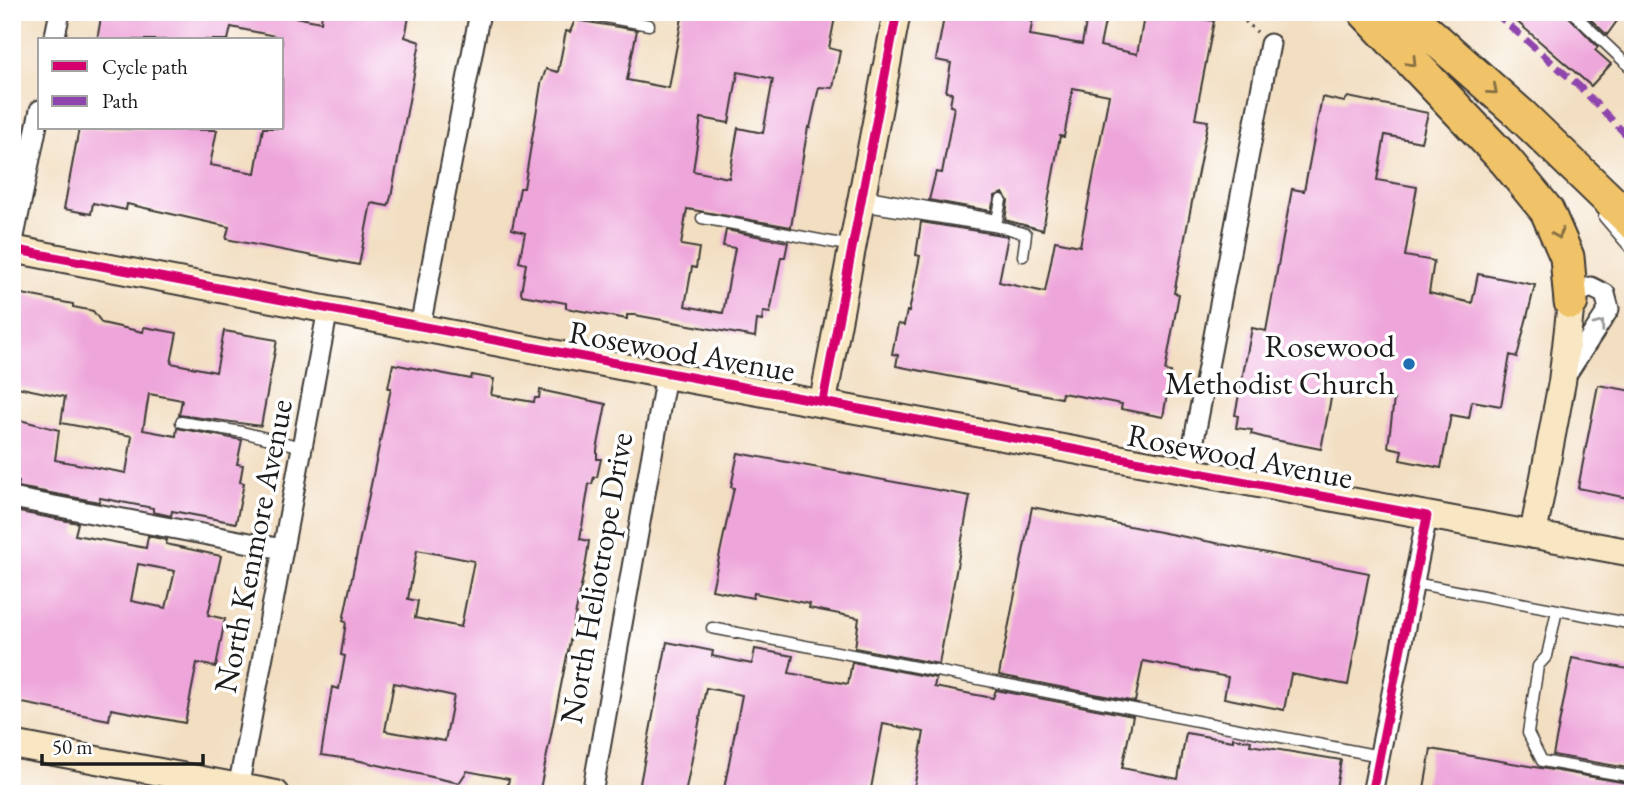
<svg xmlns="http://www.w3.org/2000/svg" width="1645" height="806" viewBox="0 0 1645 806" font-family="'EB Garamond',serif">
<rect width="100%" height="100%" fill="#fff"/>
<filter id="ink" filterUnits="userSpaceOnUse"><feTurbulence type="fractalNoise" baseFrequency=".0143" numOctaves="2"/><feDisplacementMap in="SourceGraphic" scale="14" xChannelSelector="R" yChannelSelector="G"/><feConvolveMatrix kernelMatrix="1 2 1 2 8 2 1 2 1" color-interpolation-filters="sRGB"/></filter>
<filter id="wash" filterUnits="userSpaceOnUse"><feTurbulence type="fractalNoise" baseFrequency=".00686" numOctaves="4" result="noise"/><feDisplacementMap in="SourceGraphic" scale="28" xChannelSelector="R" yChannelSelector="G"/><feGaussianBlur stdDeviation="1.57" result="paint"/><feColorMatrix in="noise" values="0 0 0 0 0 0 0 0 0 0 0 0 0 0 0 0 0 1.4 0 .05"/><feComposite in="paint" operator="in"/></filter>
<g filter="url(#wash)">
<rect width="100%" height="100%" fill="#f2dec1"/>
<g id="blocks">
<path fill="#eea5da" fill-rule="evenodd" d="M102 12H269L321 22 322 12H410L405 37 420 42 391 197 388 206 371 203 359 265 226 239 229 227 127 204 126 210 93 203 91 214 64 209 79 128 217 130 210 165 255 173 263 128H282V40H275V36L231 27 228 40H97Z
M683 12H836L829 48 840 51 833 88 819 87 810 128 808 127 791 227 687 209 681 245 699 248 696 268 692 267 685 306 723 313 735 248 723 246 726 230 788 242 785 257H781L770 313 763 312 762 321 757 320 755 337 635 315H627V319L582 311 566 308V303L522 295 521 292 526 264 519 262 525 233 512 229 520 188H524L541 84 546 69 558 72 566 31 570 32 575 20 637 30 627 80 669 88ZM738 72 773 79 763 133 738 128 729 178 693 171 701 118 729 123Z
M945 12H1034L1030 35 1082 44 1088 12H1107L1100 46 1137 54 1145 12H1166L1214 21 1195 119 1208 121 1174 293 1179 294 1165 371 1171 372 1163 417 1121 409 1122 404 1062 393 1061 398 896 366 898 355 892 354 898 324 904 325 907 311 909 312 920 256 916 255 921 222 1008 236 999 282 1045 292 1055 241 1080 246 1109 95 1073 88 1064 137 1060 136 1043 230 1005 220 1008 201 1003 193 995 196 991 211 929 200 936 172 942 173 954 107 950 106 952 93 946 92 951 63 936 60Z
M1506 12H1565L1598 47 1595 50 1611 64 1591 86Z
M1583 12H1622V14L1607 35Z
M1322 97 1344 102 1348 97 1428 113 1421 142 1385 135 1377 180 1417 187 1405 256 1434 261 1429 293 1472 303 1478 274 1535 285 1517 357 1510 355 1501 406 1472 401 1469 418 1451 415 1441 468 1400 460 1402 450 1388 447 1394 399 1333 388 1321 449 1270 439 1251 434 1252 430 1236 428 1238 416 1235 415 1252 328 1266 331 1292 189 1304 191Z
M12 292 73 304V307L93 311 102 323 143 332 144 327 177 333 171 363 216 372 224 331 277 340 261 426 179 415 182 400 149 394 143 430 176 436 177 428 242 440 237 464 243 465 240 482 244 483 236 523 172 511 171 516 153 512V508L100 498 99 502 18 487 19 482 12 481V418L59 430 55 460 126 473 132 436 61 423 65 397 12 386Z
M393 364 471 379 472 375 494 379 491 395 534 402 535 398H539L540 390 606 404 597 450V459H601L597 477H594L592 484H589L580 539 589 541 586 562 539 794 506 792 509 779 467 771 459 783 356 760 321 755 332 687 339 689 345 656 341 655 346 622 343 621 391 388H388ZM417 550 474 561 461 627 415 618 418 601 408 599ZM394 683 454 696 445 741 385 731Z
M1598 385 1633 391V499L1578 488Z
M738 453 970 496 939 664 855 648 859 618 809 608 810 604 754 593 753 598 712 590 734 488 731 487Z
M1032 507 1369 573 1348 685 1291 674 1284 710 1224 698 1228 677 1143 661 1135 702 999 675Z
M14 511 78 523 75 535 146 548 148 536 167 540 166 544 221 556 208 615 225 619 216 667 197 663 185 723 111 709 109 720 12 701ZM138 564 175 571 166 608 131 601Z
M667 642 713 651 712 656 752 664 755 649 793 656 789 673 848 684 852 662 936 678 934 687 993 698 996 690 1133 716 1122 768 1178 779 1186 733 1233 741V738L1251 741 1250 745 1341 760 1335 794H1261L1241 790V794H913L924 732 883 724 870 794H723L742 695 706 688 685 794H638Z
M1572 658 1633 670V769L1553 755Z
M1431 749 1633 784V794H1423Z"/>
</g>
</g>
<g filter="url(#ink)">
<use href="#blocks" fill-opacity="0" stroke="#3c3935" stroke-width="2"/>
<g fill="none" stroke-linecap="round" stroke-linejoin="round">
<defs>
<path id="lane" d="M578 12 649 25
M1572 12 1633 70
M1629 12 1633 16
M863 195 997 220 1001 200
M860 205 1006 228 1026 234 1023 256
M1604 217 1633 251
M702 218 852 246
M181 422 242 432 302 447
M1414 583 1633 624
M1557 610 1547 656 1538 666 1528 733 1542 761 1633 777
M712 628 1380 756"/>
<path id="street" d="M54 40 60 12
M12 246 40 110
M420 327 480 12
M1564 378 1609 309 1605 294 1591 287 1577 293 1571 302
M1188 471 1270 44
M12 498 282 549
M237 794 328 309
M592 794 666 375
M1372 794 1427 516"/>
<path id="secondary" d="M12 249 666 375 1633 553
M823 401 897 12
M1533 535 1562 382 1571 302
M12 744 276 794"/>
<path id="highway" d="M1365 12 1506 161 1547 211 1567 257 1571 302
M1405 12 1520 114 1633 223"/>
</defs>
<use href="#lane" stroke="#3c3935" stroke-width="13"/>
<use href="#street" stroke="#3c3935" stroke-width="23"/>
<use href="#secondary" stroke="#3c3935" stroke-width="30"/>
<use href="#highway" stroke="#3c3935" stroke-width="37"/>
<path stroke="#3c3935" stroke-width="3.5" stroke-dasharray="2 5" stroke-linecap="butt" d="M1235 12 1257 32"/>
<use href="#lane" stroke="#fff" stroke-width="10"/>
<use href="#street" stroke="#fff" stroke-width="19"/>
<use href="#secondary" stroke="#f9e7c3" stroke-width="26"/>
<use href="#highway" stroke="#f0c369" stroke-width="33"/>
<path stroke="#8e44ad" stroke-width="7" stroke-dasharray="14 7" stroke-linecap="butt" d="M1494 12 1579 86 1633 142"/>
<defs>
<path id="cycleway" d="M12 249 1427 516 1372 794
M823 401 897 12"/>
</defs>
<use href="#cycleway" stroke="#fff" stroke-width="13"/>
<use href="#cycleway" stroke="#d6006c" stroke-width="9"/>
</g>
<defs><path id="oneway-chevron" d="M-2-3.5L2.5 0L-2 3.5" fill="none" stroke-width="1.6" stroke-linecap="round" stroke-linejoin="round" transform="scale(1.75)"/></defs>
<g stroke="#867042">
<use href="#oneway-chevron" transform="translate(1412 62) rotate(46)"/>
<use href="#oneway-chevron" transform="translate(1493 90) rotate(41)"/>
<use href="#oneway-chevron" transform="translate(1558 234) rotate(67)"/>
</g>
<use stroke="#999" href="#oneway-chevron" transform="translate(1600 325) rotate(-53)"/>
</g>
<circle fill="#1f6fb2" stroke="#fff" stroke-width="2.5" cx="1409" cy="364" r="7"/>
<g text-anchor="middle" dominant-baseline="central" stroke-width="7" stroke-linejoin="round" paint-order="stroke">
<g font-size="32" fill="#1c1c1c" stroke="#fff" text-anchor="end">
<text x="1395" y="346">Rosewood<tspan x="1395" dy="37">Methodist Church</tspan></text>
</g>
<g font-size="32" fill="#1c1c1c" stroke="#fff">
<text transform="translate(682 351) rotate(10)">Rosewood Avenue</text>
<text transform="translate(1240 456) rotate(11)">Rosewood Avenue</text>
<text transform="translate(253 546) rotate(-79)">North Kenmore Avenue</text>
<text transform="translate(596 578) rotate(-80)">North Heliotrope Drive</text>
</g>
</g>
<rect width="1645" height="806" fill="none" stroke="#fff" stroke-width="42"/>
<rect x="38" y="38" width="245" height="91" fill="#ffffff" stroke="#a4a4a4" stroke-width="2"/>
<rect x="52" y="61" width="35" height="10" fill="#d6006c" stroke="#a4a4a4" stroke-width="2"/>
<text x="102" y="74" font-size="21" fill="#1c1c1c">Cycle path</text>
<rect x="52" y="96" width="35" height="10" fill="#8e44ad" stroke="#a4a4a4" stroke-width="2"/>
<text x="102" y="108" font-size="21" fill="#1c1c1c">Path</text>
<path d="M42 754v10h161v-10" fill="none" stroke="#1c1c1c" stroke-width="3.5"/>
<text x="52" y="754" font-size="21" fill="#1c1c1c" stroke="#ffffff" stroke-width="5" paint-order="stroke">50 m</text>
</svg>
